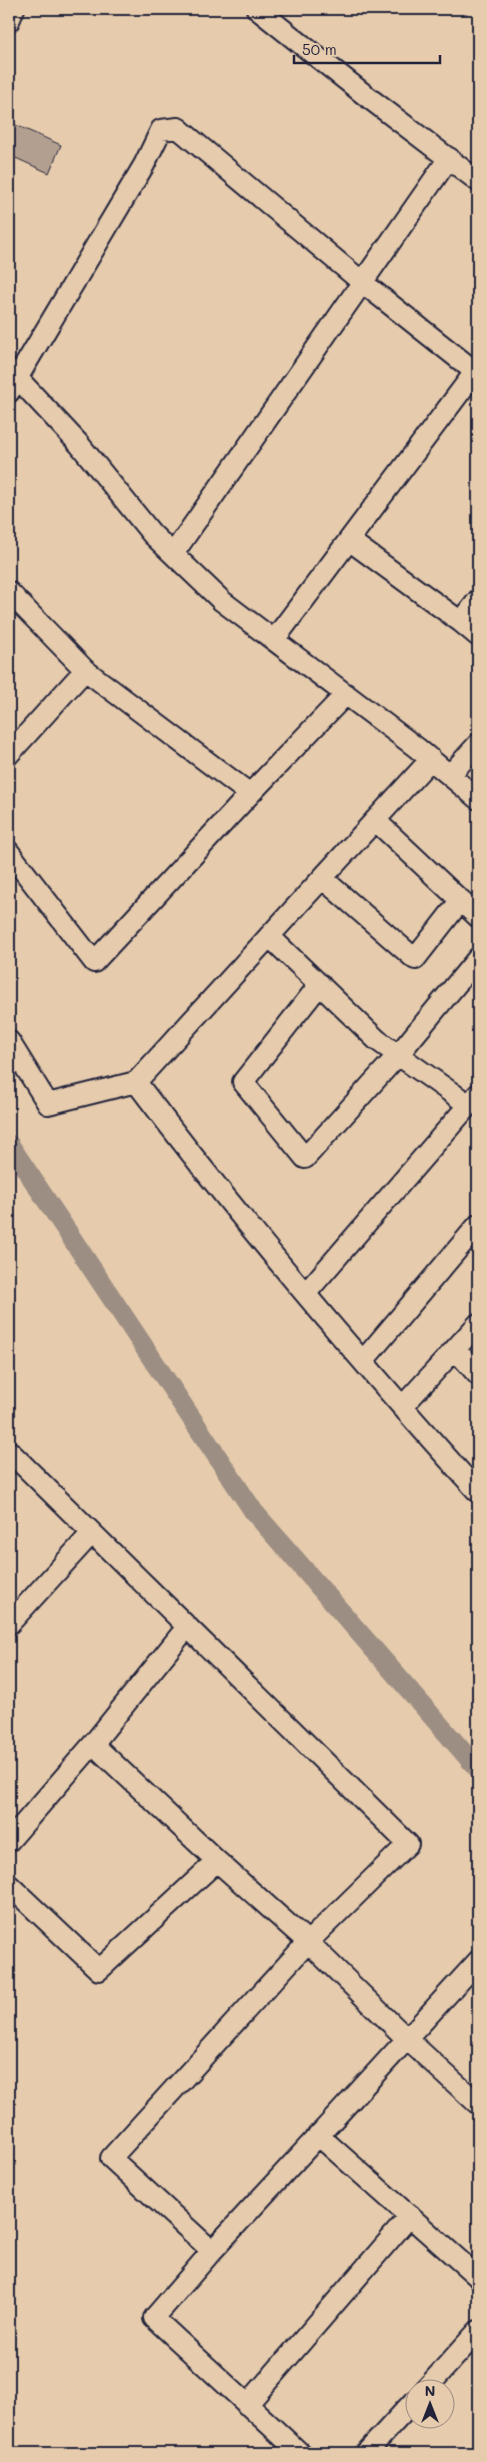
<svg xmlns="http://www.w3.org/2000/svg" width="487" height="2462" viewBox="0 0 487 2462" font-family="Mali,sans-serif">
<rect width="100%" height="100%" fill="#e6ccad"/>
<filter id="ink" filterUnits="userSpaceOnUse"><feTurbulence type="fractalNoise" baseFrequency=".02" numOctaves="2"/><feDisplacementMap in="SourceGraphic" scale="10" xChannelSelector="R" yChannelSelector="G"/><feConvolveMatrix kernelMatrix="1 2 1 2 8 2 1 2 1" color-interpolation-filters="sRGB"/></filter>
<g filter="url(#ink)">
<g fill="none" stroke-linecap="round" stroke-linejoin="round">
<path stroke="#9d8e83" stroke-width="20" d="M9 1144 254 1512 478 1769"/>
</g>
<path fill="#b39f8f" stroke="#22223b" d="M9 122 61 145 49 173 9 155Z"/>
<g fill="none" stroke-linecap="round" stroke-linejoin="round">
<defs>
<path id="minor" d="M257 9 365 95 478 181
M9 21 14 9
M10 370 79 444 152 534 222 601 417 748 478 799
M9 392 144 165 161 130 178 128 362 282 478 374
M349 540 461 622 478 600
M173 554 449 158
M9 592 85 670 250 794
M461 622 478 636
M274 640 475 372
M9 754 85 670
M431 759 136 1082C243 1224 359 1360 478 1492
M450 775 478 744
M375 820 478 917
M9 852 94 962 250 794 346 694
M322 878 415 959 461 900
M269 936 377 1040 469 1105
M320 984 243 1082 305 1158 398 1055 478 958
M9 1041 48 1104 136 1082
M306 1293 478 1094
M455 1349 478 1375
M363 1361 478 1225
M402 1407 478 1324
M9 1451 408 1844 308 1942 217 1861
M9 1624 91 1534
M9 1841 93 1744
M9 1885 99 1970 217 1861 93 1744 187 1627
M478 1961C390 2058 301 2155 212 2251L111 2158 308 1942 407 2039 478 2104
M318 2135 478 2277
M212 2251 154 2318 300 2453
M425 2390 478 2331
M247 2405 410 2216
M366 2453 414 2401"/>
</defs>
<use href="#minor" stroke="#22223b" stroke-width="24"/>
<use href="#minor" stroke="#e6ccad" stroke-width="20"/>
</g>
</g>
<rect width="487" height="2462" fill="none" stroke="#e6ccad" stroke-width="30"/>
<rect x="15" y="15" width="457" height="2432" fill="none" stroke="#22223b" stroke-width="2" filter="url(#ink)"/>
<g transform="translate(430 2404)"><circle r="24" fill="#e6ccad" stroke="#98887f"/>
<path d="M0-4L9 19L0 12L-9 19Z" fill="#22223b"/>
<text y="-8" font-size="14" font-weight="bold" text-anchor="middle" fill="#22223b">N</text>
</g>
<path d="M294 55v8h146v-8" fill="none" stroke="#22223b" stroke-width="2.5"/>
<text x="302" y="55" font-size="15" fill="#22223b" stroke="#e6ccad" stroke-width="4" paint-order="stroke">50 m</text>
</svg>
